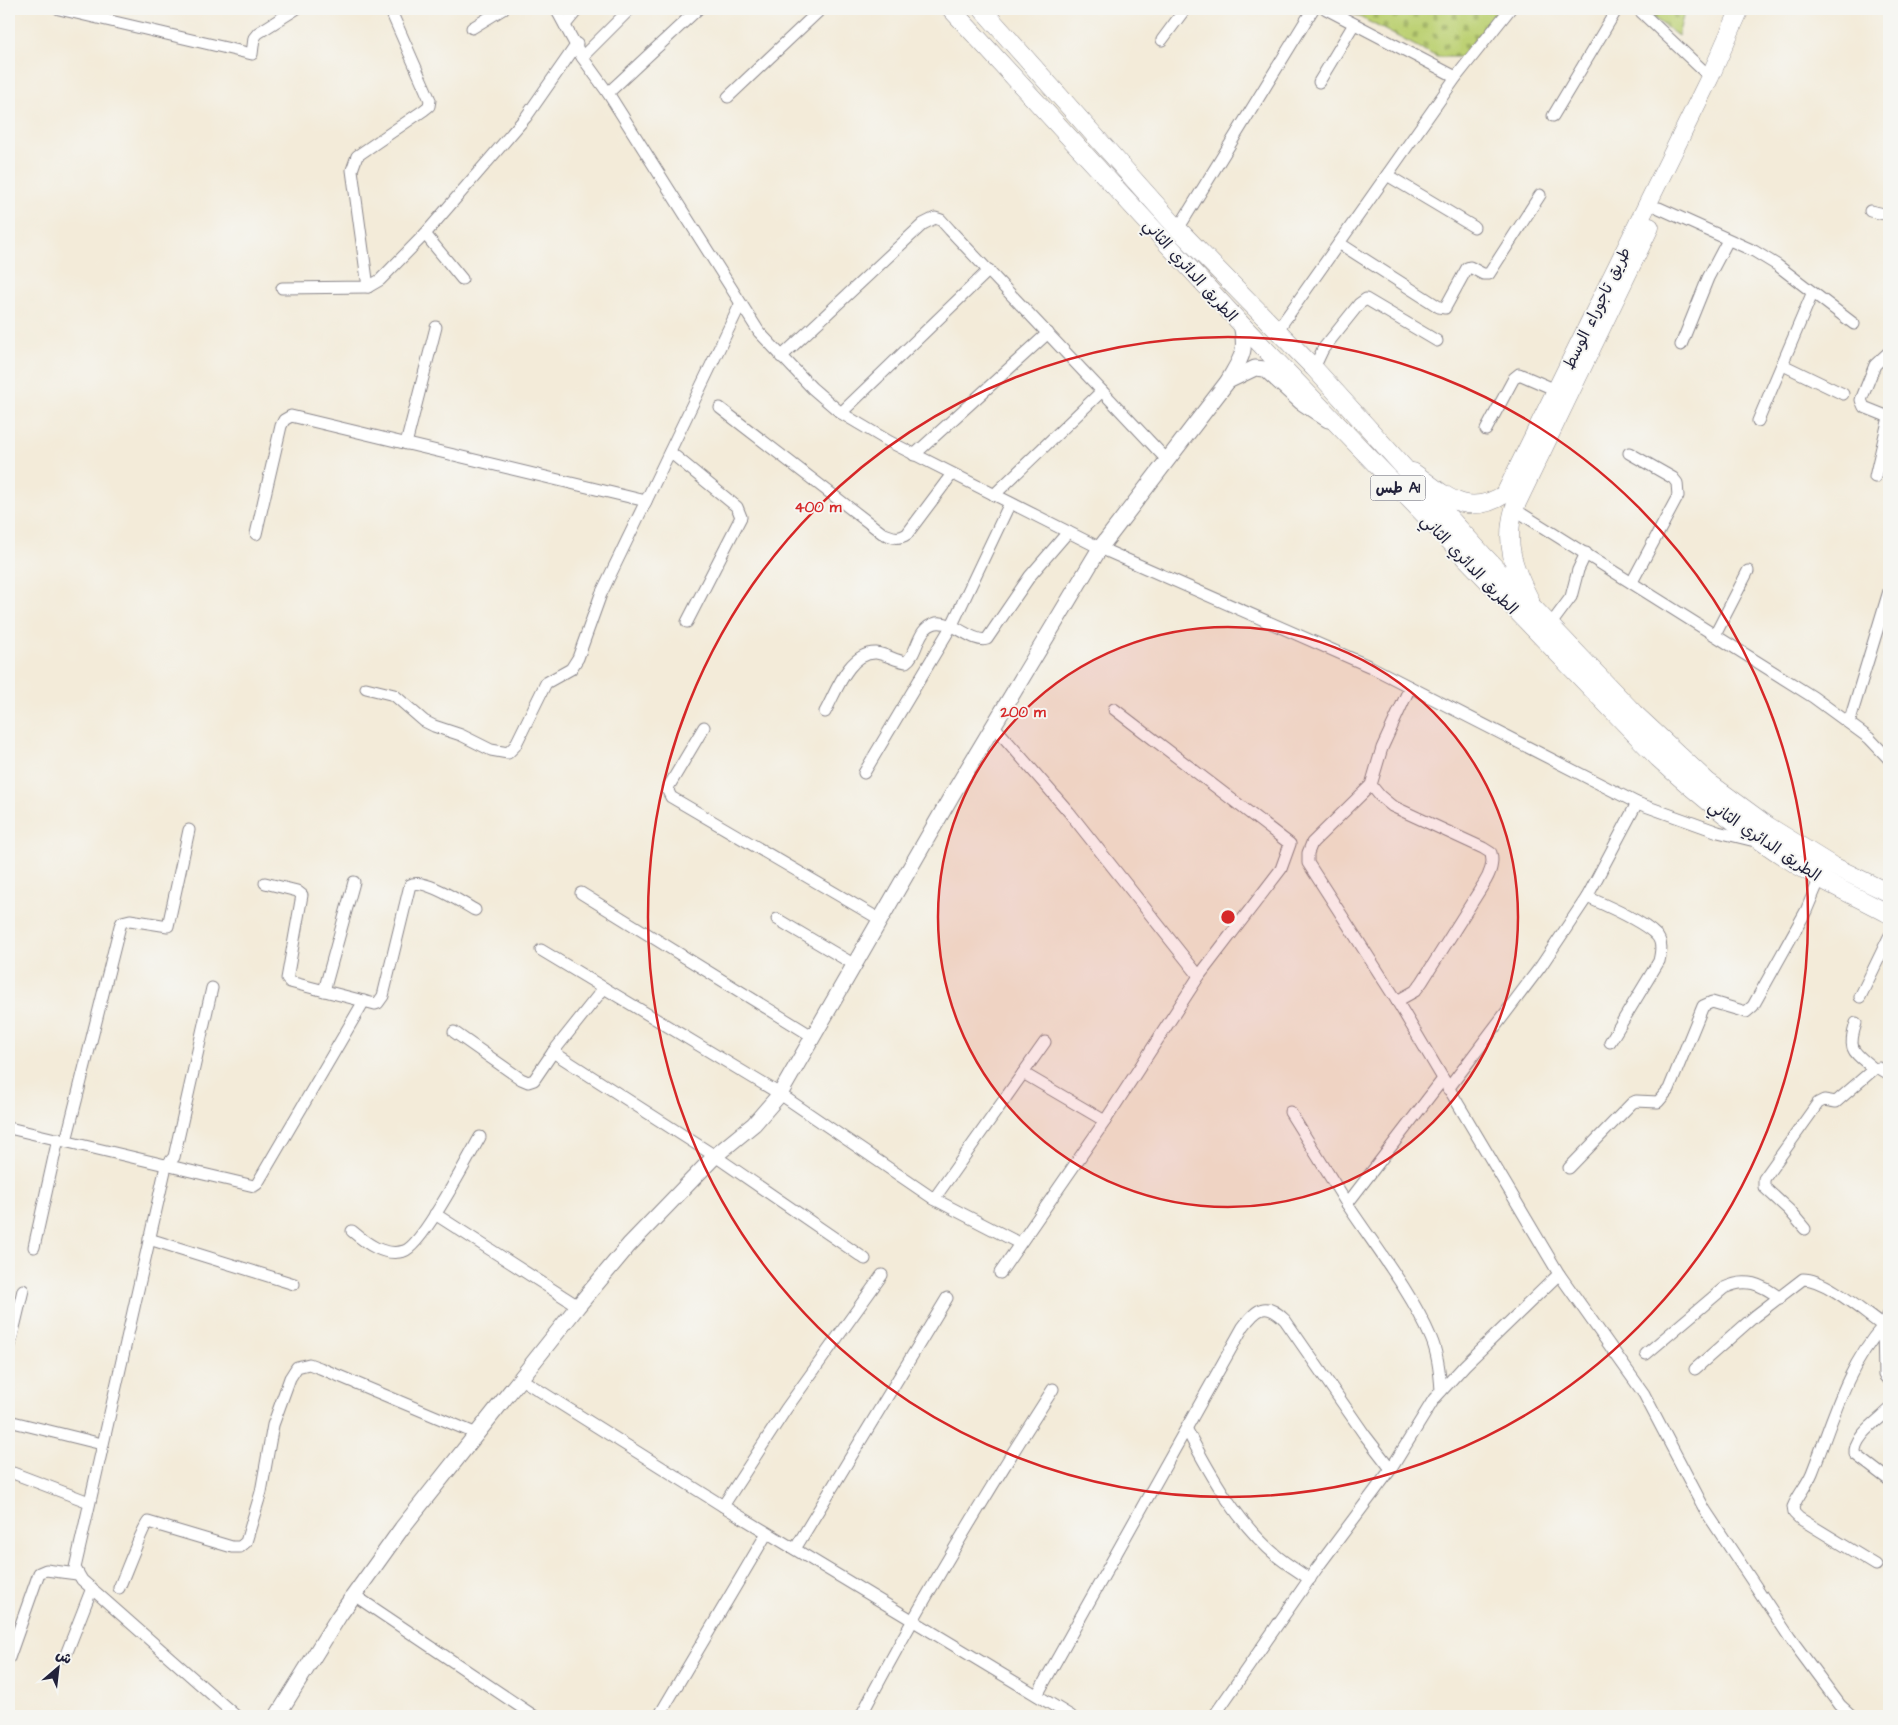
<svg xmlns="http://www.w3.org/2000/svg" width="1898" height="1725" viewBox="0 0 1898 1725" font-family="'Architects Daughter','Playpen Sans Arabic',sans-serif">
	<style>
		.cemetery { fill: url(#cemetery-stones); stroke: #707a58 }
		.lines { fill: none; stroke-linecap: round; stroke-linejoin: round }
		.minor-casing { stroke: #8a868a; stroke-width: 13 }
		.secondary-casing { stroke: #8a868a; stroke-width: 17 }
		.primary-casing { stroke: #8a868a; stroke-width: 19 }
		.trunk-casing { stroke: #8a868a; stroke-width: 19 }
		.minor { stroke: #fff; stroke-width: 11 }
		.secondary { stroke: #fff; stroke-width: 15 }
		.primary { stroke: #fff; stroke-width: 18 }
		.trunk { stroke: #fff; stroke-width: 18 }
		.ring { fill: none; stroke: #d62828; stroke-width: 2.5 }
		.labels { text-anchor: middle; stroke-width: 4; stroke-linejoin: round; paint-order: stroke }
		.shield { fill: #f6f6f2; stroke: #626272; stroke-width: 1 }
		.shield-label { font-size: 15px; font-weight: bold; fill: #22223b }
		.street-label { font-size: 16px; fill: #22223b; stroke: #f6f6f2 }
		.centre { fill: #d62828; stroke: #f6f6f2; stroke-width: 2.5 }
		.ring-label { font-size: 15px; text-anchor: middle; font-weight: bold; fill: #d62828; stroke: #f6f6f2; stroke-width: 4; stroke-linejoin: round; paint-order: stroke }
	</style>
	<defs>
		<pattern id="cemetery-stones" width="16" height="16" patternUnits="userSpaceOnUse" patternTransform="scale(1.25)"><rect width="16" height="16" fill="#bdd174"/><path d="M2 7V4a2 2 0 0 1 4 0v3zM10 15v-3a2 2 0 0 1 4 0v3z" fill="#a2b365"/></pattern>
	</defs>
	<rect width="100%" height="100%" fill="#f6f6f2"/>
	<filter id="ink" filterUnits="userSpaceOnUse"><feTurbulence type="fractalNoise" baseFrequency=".02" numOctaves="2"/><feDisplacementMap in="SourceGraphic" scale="10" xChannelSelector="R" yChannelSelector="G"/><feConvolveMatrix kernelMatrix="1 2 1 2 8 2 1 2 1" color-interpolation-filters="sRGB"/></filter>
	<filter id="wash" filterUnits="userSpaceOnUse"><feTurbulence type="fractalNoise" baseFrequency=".0096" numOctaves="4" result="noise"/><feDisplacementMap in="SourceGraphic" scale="20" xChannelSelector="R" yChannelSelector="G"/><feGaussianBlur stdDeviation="1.12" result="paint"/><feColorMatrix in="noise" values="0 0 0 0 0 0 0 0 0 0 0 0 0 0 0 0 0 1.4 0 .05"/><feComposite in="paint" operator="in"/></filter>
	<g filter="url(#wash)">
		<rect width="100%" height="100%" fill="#f3ebd9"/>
		<g class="cemetery">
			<path d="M1344,9H1501L1460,57H1437Z"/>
			<path d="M1642,9H1685L1678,36Z"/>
		</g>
	</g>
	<g filter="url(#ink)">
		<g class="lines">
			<g class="minor-casing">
				<g id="minor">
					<path d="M59,9L252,54L254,38L258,33L296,9"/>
					<path d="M556,9L582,57L608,93L759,332L812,388L841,413L890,442L1100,548L1371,667L1637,803L1718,832L1755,841"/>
					<path d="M1326,9L1456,77"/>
					<path d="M1638,9L1710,77"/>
					<path d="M565,25L578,9"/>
					<path d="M472,28L503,9"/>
					<path d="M1162,40L1185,9"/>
					<path d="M582,57L630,9"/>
					<path d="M1319,82L1354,24"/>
					<path d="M608,93L698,9"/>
					<path d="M728,97L821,9"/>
					<path d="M1553,116L1617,9"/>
					<path d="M1387,175L1474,227"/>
					<path d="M1659,208L1754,251L1777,265L1854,324"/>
					<path d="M1870,211L1889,215"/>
					<path d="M1178,229L1313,9"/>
					<path d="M425,234L462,279"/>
					<path d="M1339,243L1439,307L1445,308L1467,268L1470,267L1483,274H1489L1540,195"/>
					<path d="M368,287L352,170L357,156L424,110L429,106L430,100L390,9"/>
					<path d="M282,288L368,287L380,280L425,234L526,117L577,44"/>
					<path d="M1277,331L1456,77L1510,9"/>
					<path d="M1681,345L1708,278L1728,240"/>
					<path d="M781,357L923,224L935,218L941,220L950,230L1168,461"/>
					<path d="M1783,365L1843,394"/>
					<path d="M1314,368L1323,349L1359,304L1366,299L1437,341"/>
					<path d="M720,408L882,533C892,537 898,540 907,534L952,474"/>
					<path d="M841,413L989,270"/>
					<path d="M1758,421L1812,294"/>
					<path d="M1486,430L1514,378L1519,374L1556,390"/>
					<path d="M406,444L436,327"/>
					<path d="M670,452L737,507L741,517L687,622"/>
					<path d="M1629,453L1673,478L1677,483L1678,496L1632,582"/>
					<path d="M914,455L1048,333"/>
					<path d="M1875,477L1889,417L1864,407L1861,400L1875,365L1889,352"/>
					<path d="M994,495L1102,391"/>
					<path d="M1514,509L1813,697L1869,738L1889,759"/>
					<path d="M256,534L281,426L284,420L291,416L646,501L740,305"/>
					<path d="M1551,624L1571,597L1578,570L1586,553"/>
					<path d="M1715,635L1748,571"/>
					<path d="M1410,687L1382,748L1371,785L1312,843L1308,853V863L1397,1001L1559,1274L1644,1394L1705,1510L1790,1638L1840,1705L1852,1716"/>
					<path d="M366,688L394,695L424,721L434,726L461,735L491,750L508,753L515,746L546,683L571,669L578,658L601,594L646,501"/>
					<path d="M825,712C836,692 849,652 876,653C886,654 896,661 906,662C919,653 916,628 936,623C954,620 973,644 987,639L1030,576L1068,532"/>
					<path d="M1849,723L1889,591"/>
					<path d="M994,726L1069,812L1199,976"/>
					<path d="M704,727L669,786L668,791L671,797L881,920"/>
					<path d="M864,773L952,625L1010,503"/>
					<path d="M1371,785L1380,796L1392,806L1483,848L1491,853C1494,864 1489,876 1483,885L1422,982L1415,991L1397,1001"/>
					<path d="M265,883L297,891L302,895L287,979L290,982L375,1004L378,1003L383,996L410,885C424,877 462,903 475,910"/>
					<path d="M581,893L812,1036"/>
					<path d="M1587,897C1605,905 1643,921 1656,935C1663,942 1661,952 1659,961L1610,1042"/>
					<path d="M777,919L855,965"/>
					<path d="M541,950L780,1094L934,1199L1045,1042"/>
					<path d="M212,988L174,1157L166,1166L75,1568L82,1580L236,1716"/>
					<path d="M324,991L354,882"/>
					<path d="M1860,997L1889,937"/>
					<path d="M1856,1023C1847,1051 1853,1051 1874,1069"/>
					<path d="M454,1032L521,1079L528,1082L534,1080L553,1052L604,988"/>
					<path d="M553,1052L715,1156L865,1259"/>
					<path d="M1023,1073L1105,1121"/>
					<path d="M1448,1089L1541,966L1587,897L1637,803"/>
					<path d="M1290,1112L1347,1204"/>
					<path d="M9,1128L254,1186L257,1184L364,1001"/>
					<path d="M66,1141L120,926L122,922L130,920L168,926L189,830"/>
					<path d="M1569,1168L1632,1103L1636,1101L1658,1102L1669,1089L1703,1006L1712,1002L1746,1012L1753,1006L1806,911L1820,878"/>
					<path d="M934,1199L1019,1243"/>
					<path d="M435,1214L578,1306"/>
					<path d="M1805,1229L1789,1210L1764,1187V1179L1818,1103L1824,1100L1836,1102L1874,1069L1879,1068L1889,1074"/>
					<path d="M352,1231C366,1243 384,1257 404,1251C422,1246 468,1158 480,1137"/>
					<path d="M149,1239L294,1284"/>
					<path d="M34,1247L58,1139"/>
					<path d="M1000,1273L1105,1121L1199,976L1281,869L1290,844L1114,709"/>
					<path d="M1889,1311L1883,1326L1884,1375L1889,1381"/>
					<path d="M9,1349L23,1290"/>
					<path d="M1646,1354L1724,1288C1746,1277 1761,1284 1780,1298"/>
					<path d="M1695,1369L1755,1316L1803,1279C1826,1279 1863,1312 1883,1326C1846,1367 1832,1423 1812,1473C1807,1485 1798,1495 1793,1507L1794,1513L1799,1518L1876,1565"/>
					<path d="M521,1379L723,1506L1071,1716"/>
					<path d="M1441,1391C1440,1373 1438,1354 1431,1338C1412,1293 1374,1245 1347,1204L1443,1079"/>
					<path d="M1889,1410C1878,1421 1853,1437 1855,1454L1889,1480"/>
					<path d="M9,1421L102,1444"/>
					<path d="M1187,1430C1211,1476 1238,1524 1278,1557C1288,1565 1299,1572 1310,1579"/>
					<path d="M13,1473L89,1502"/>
					<path d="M723,1506L786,1409L882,1275"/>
					<path d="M795,1549L947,1298"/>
					<path d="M119,1588C124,1577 143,1526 148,1522L232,1547H240L246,1542L261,1492L273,1425L290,1378L297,1367L309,1364L320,1368L477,1434"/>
					<path d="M354,1595L534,1716"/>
					<path d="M65,1657L92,1588"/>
					<path d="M9,1658L39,1573L46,1570L77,1574"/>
					<path d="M1037,1695L1243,1327C1257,1308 1266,1301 1285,1320L1364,1434L1391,1469"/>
					<path d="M863,1712C921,1601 985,1495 1053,1389"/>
					<path d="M659,1716L767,1533"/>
					<path d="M1214,1716L1317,1568L1391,1469L1434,1399L1465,1365L1559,1274"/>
				</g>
			</g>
			<g class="secondary-casing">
				<g id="secondary">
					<path d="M1228,381L1255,368L1265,369L1301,402L1328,420"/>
					<path d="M277,1716L339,1616L402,1528L578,1306L629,1245L715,1156L754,1124L780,1094L952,795L1100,548L1228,381C1242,356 1247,353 1241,324"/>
				</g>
			</g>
			<g class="primary-casing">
				<g id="primary">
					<path d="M1413,472C1445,495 1466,519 1505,494L1710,77L1740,9"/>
					<path d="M1530,600C1514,569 1504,544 1514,509L1650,227"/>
				</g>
			</g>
			<g class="trunk-casing">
				<g id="trunk">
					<path d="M951,9L1241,324L1658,758C1708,804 1762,846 1821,879C1843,891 1867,902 1889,914"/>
					<path d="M982,9L1178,229L1314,368L1485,557L1634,713L1708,782L1768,826L1831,865L1889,893"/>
				</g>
			</g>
			<use href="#minor" class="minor"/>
			<use href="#secondary" class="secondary"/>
			<use href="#primary" class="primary"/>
			<use href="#trunk" class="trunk"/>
		</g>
	</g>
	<circle cx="1228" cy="917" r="290" fill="#d62828" fill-opacity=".12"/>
	<g class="ring">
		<circle cx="1228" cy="917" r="290"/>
		<circle cx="1228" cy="917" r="580"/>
	</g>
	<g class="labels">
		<rect class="shield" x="1370.5" y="475.5" width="55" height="25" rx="4"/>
		<g class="shield-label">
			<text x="1398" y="493">طس A1</text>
		</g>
		<g class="street-label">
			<text transform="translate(1191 270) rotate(48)" y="6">الطريق الدائري الثاني</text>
			<text transform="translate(1596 308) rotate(-64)" y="6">طريق تاجوراء الوسط</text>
			<text transform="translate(1470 564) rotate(46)" y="6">الطريق الدائري الثاني</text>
			<text transform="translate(1765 840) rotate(34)" y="6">الطريق الدائري الثاني</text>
		</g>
	</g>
	<circle cx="1228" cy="917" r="8" class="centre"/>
	<g class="ring-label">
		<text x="818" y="512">400 m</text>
		<text x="1023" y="717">200 m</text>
	</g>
	<rect width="1898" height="1725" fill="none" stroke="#f6f6f2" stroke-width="30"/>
	<g transform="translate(58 1668) rotate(28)" stroke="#f6f6f2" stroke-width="4" paint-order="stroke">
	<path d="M0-4L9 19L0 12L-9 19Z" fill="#22223b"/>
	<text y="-8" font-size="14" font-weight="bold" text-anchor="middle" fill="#22223b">ش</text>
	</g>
</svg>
